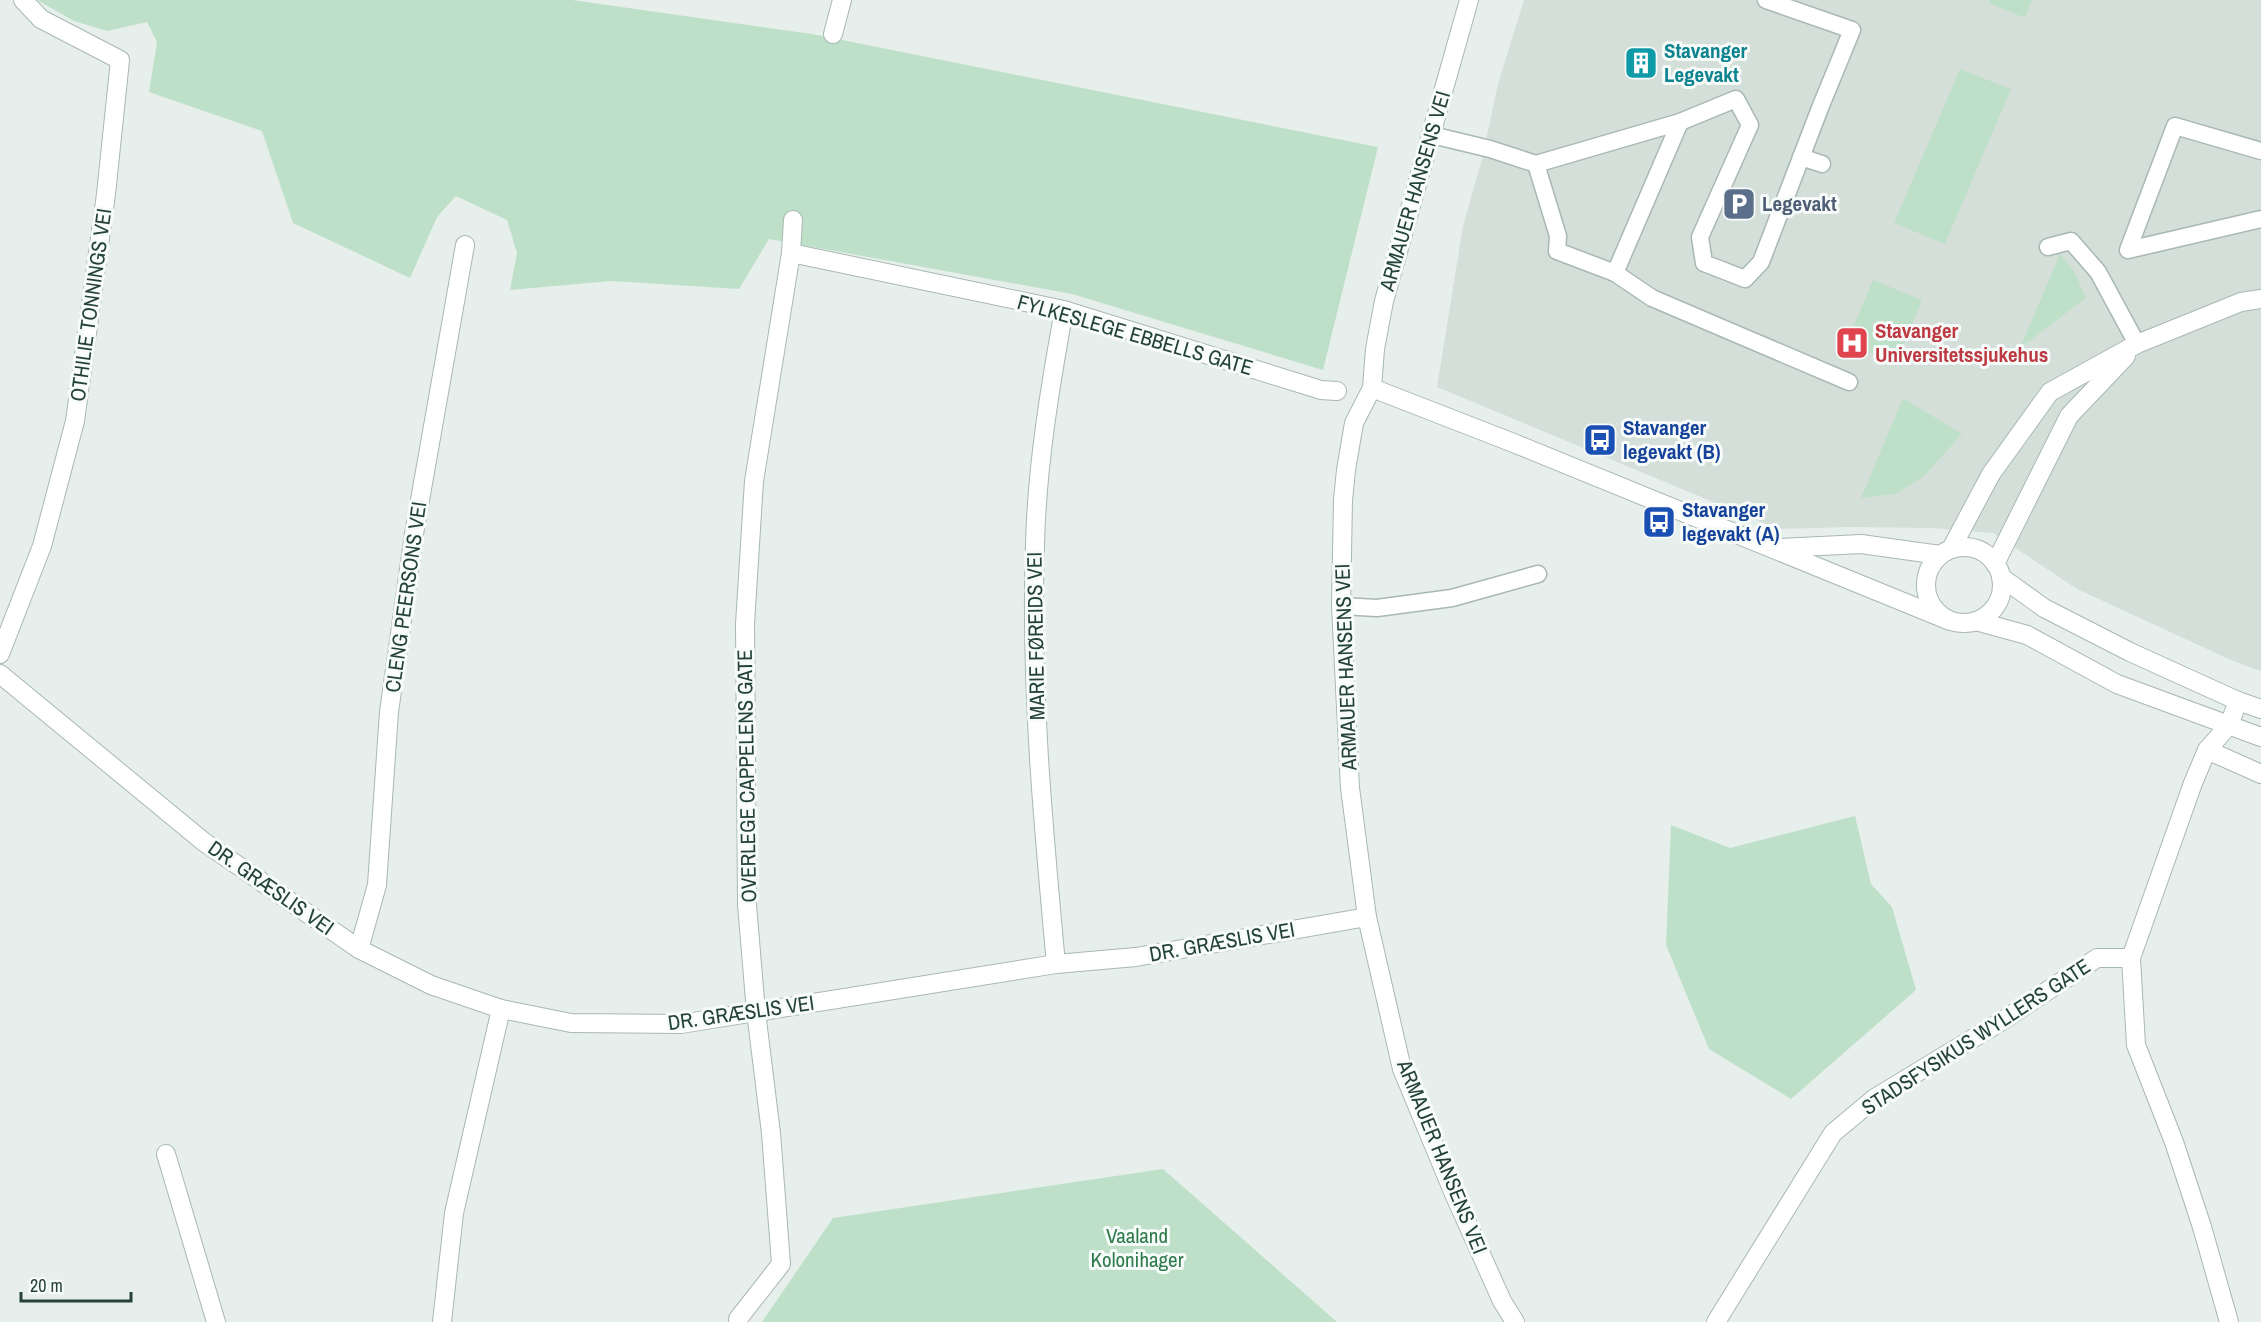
<svg xmlns="http://www.w3.org/2000/svg" width="2261" height="1322" viewBox="0 0 2261 1322" font-family="'Archivo Narrow',sans-serif">
	<style>
		.built { fill: #d4dfda }
		.green { fill: #bfe0c8 }
		.lines { fill: none; stroke-linecap: round; stroke-linejoin: round }
		.service-casing { stroke: #a8b8b2; stroke-width: 19 }
		.minor-casing { stroke: #a8b8b2; stroke-width: 20 }
		.tertiary-casing { stroke: #a8b8b2; stroke-width: 20 }
		.service { stroke: #fff; stroke-width: 16 }
		.minor { stroke: #fff; stroke-width: 18 }
		.tertiary { stroke: #fff; stroke-width: 18 }
		.labels { text-anchor: middle; stroke-width: 6; stroke-linejoin: round; paint-order: stroke }
		.culture-label { font-size: 21px; font-weight: bold; fill: #0d838f; stroke: #f7fbf9; text-anchor: start }
		.street-label { font-size: 21px; fill: #24423a; stroke: #f7fbf9 }
		.service-label { font-size: 21px; font-weight: bold; fill: #4e5e75; stroke: #f7fbf9; text-anchor: start }
		.health-label { font-size: 21px; font-weight: bold; fill: #be3a42; stroke: #f7fbf9; text-anchor: start }
		.transit-label { font-size: 21px; font-weight: bold; fill: #164399; stroke: #f7fbf9; text-anchor: start }
		.park-label { font-size: 21px; fill: #2d7a4b; stroke: #f7fbf9 }
	</style>
	<rect width="100%" height="100%" fill="#e6efeb"/>
	<path class="built" d="M1524,0H2261V671L2233,661L2077,589L1993,533L1932,528L1848,527L1778,529L1437,387L1463,226L1482,159L1498,84Z"/>
	<g class="green">
		<path d="M37,0H572L812,34L1378,147L1323,370L1072,294L769,239L739,289L611,281L510,290L517,253L507,220L456,196L437,217L410,278L293,223L262,131L149,92L157,42L147,22L107,31L74,21Z"/>
		<path d="M1990,0H2032L2025,18L1989,3Z"/>
		<path d="M1960,69L2011,89L1945,244L1894,223Z"/>
		<path d="M2060,254L2074,271L2086,298L2020,348Z"/>
		<path d="M1873,280L1922,300L1896,364L1847,342Z"/>
		<path d="M1903,398L1962,434L1923,477L1895,494L1861,498Z"/>
		<path d="M1855,816L1871,884L1892,907L1916,990L1791,1099L1709,1049L1666,945L1671,825L1730,848Z"/>
		<path d="M1163,1169L1337,1322H762L833,1218Z"/>
	</g>
	<g class="lines">
		<g class="service-casing">
			<g id="service">
				<path d="M1432,135L1490,149L1536,164L1680,122L1736,99L1750,125L1700,237L1704,263L1745,279L1761,262L1820,108L1852,30L1766,0"/>
				<path d="M2261,151L2175,126L2128,250L2261,219"/>
				<path d="M1801,157L1822,164"/>
				<path d="M1536,164L1558,236L1557,251L1615,273L1652,298L1849,382"/>
				<path d="M2048,247L2071,241L2098,272L2137,344"/>
				<path d="M1615,273L1680,122"/>
				<path d="M1341,606L1377,608L1452,598L1538,574"/>
			</g>
		</g>
		<g class="minor-casing">
			<g id="minor">
				<path d="M833,34L842,0"/>
				<path d="M791,253L1064,310L1321,390L1337,391"/>
				<path d="M1372,388L1354,423L1346,470L1343,500L1341,606L1350,788L1367,917L1402,1069L1454,1194L1502,1301L1515,1322"/>
				<path d="M1951,549L1991,474L2050,392L2137,344L2241,302L2261,299"/>
				<path d="M1995,564L2069,416L2126,356"/>
				<path d="M0,654L42,546L75,421L106,194L120,60L41,19L23,0"/>
				<path d="M0,674L204,842L359,949L431,985L501,1009L571,1023L681,1024L1056,964L1136,957L1367,917"/>
				<path d="M2207,750L2261,774"/>
				<path d="M359,949L377,885L389,712L414,534L465,245"/>
				<path d="M1056,964C1043,824 1030,684 1035,544C1037,465 1050,387 1064,310"/>
				<path d="M166,1154L216,1322"/>
				<path d="M738,1319L781,1264L771,1133L756,1012L747,905L745,624L754,481L791,253L793,220"/>
				<path d="M442,1322L454,1213L501,1009"/>
				<path d="M1716,1322L1833,1133L1875,1098L2005,1019L2097,958H2131"/>
				<path d="M2229,1322L2202,1227L2174,1142L2136,1045L2131,958L2193,783L2207,750L2229,725L2238,701"/>
			</g>
		</g>
		<g class="tertiary-casing">
			<g id="tertiary">
				<path d="M1469,0L1384,301L1375,349L1372,388L1511,442L1950,621"/>
				<circle cx="1964" cy="585" r="38"/>
				<path d="M1780,548L1861,544L1940,555"/>
				<path d="M2001,577L2044,608L2130,652L2238,701L2261,709"/>
				<path d="M1976,621L2027,635L2117,684L2261,737"/>
			</g>
		</g>
		<use href="#service" class="service"/>
		<use href="#minor" class="minor"/>
		<use href="#tertiary" class="tertiary"/>
	</g>
	<defs>
		<g id="building-square" transform="scale(1.725)"><rect x="-9" y="-9" width="18" height="18" rx="4" fill="#0f9aa8" stroke="#f7fbf9"/><path d="M-4-6H4V6H1V3H-1V6H-4ZM-2.5-4.3h1.7v1.8h-1.7ZM.8-4.3h1.7v1.8H.8ZM-2.5-1h1.7V.8h-1.7ZM.8-1h1.7V.8H.8Z" fill="#fff"/></g>
		<g id="parking-square" transform="scale(1.725)"><rect x="-9" y="-9" width="18" height="18" rx="4" fill="#5c6f8a" stroke="#f7fbf9"/><path d="M-3.5-5.5H1a3.5 3.5 0 0 1 0 7H-1V5.5H-3.5ZM-1-3.4V-.6H.8a1.4 1.4 0 0 0 0-2.8Z" fill="#fff"/></g>
		<g id="hospital-square" transform="scale(1.725)"><rect x="-9" y="-9" width="18" height="18" rx="4" fill="#e0444e" stroke="#f7fbf9"/><path d="M-5-5h3v3.5h4V-5h3V5h-3V1.5h-4V5h-3Z" fill="#fff"/></g>
		<g id="bus-square" transform="scale(1.725)"><rect x="-9" y="-9" width="18" height="18" rx="4" fill="#1a4fb4" stroke="#f7fbf9"/><path d="M-5-6H5V4H4V6H2V4H-2V6H-4V4H-5ZM-3.5-4V0h7V-4ZM-3.5 1.2v1.5H-2V1.2ZM2 1.2v1.5H3.5V1.2Z" fill="#fff"/></g>
	</defs>
	<g fill-rule="evenodd">
		<use href="#building-square" x="1641" y="63"/>
		<use href="#parking-square" x="1739" y="204"/>
		<use href="#hospital-square" x="1852" y="343"/>
		<use href="#bus-square" x="1600" y="440"/>
		<use href="#bus-square" x="1659" y="522"/>
	</g>
	<g class="labels">
		<g class="culture-label">
			<text x="1664" y="58">Stavanger<tspan x="1664" dy="24">Legevakt</tspan></text>
		</g>
		<g class="street-label">
			<text transform="translate(1415 191) rotate(-74)" y="7">ARMAUER HANSENS VEI</text>
			<text transform="translate(91 305) rotate(-82)" y="7">OTHILIE TONNINGS VEI</text>
			<text transform="translate(1135 335) rotate(16)" y="7">FYLKESLEGE EBBELLS GATE</text>
			<text transform="translate(406 597) rotate(-82)" y="7">CLENG PEERSONS VEI</text>
			<text transform="translate(1036 636) rotate(-91)" y="7">MARIE FØREIDS VEI</text>
			<text transform="translate(1346 667) rotate(-92)" y="7">ARMAUER HANSENS VEI</text>
			<text transform="translate(747 776) rotate(-91)" y="7">OVERLEGE CAPPELENS GATE</text>
			<text transform="translate(271 888) rotate(35)" y="7">DR. GRÆSLIS VEI</text>
			<text transform="translate(1222 942) rotate(-10)" y="7">DR. GRÆSLIS VEI</text>
			<text transform="translate(741 1013) rotate(-8)" y="7">DR. GRÆSLIS VEI</text>
			<text transform="translate(1976 1037) rotate(-33)" y="7">STADSFYSIKUS WYLLERS GATE</text>
			<text transform="translate(1442 1157) rotate(68)" y="7">ARMAUER HANSENS VEI</text>
		</g>
		<g class="service-label">
			<text x="1762" y="211">Legevakt</text>
		</g>
		<g class="health-label">
			<text x="1875" y="338">Stavanger<tspan x="1875" dy="24">Universitetssjukehus</tspan></text>
		</g>
		<g class="transit-label">
			<text x="1623" y="435">Stavanger<tspan x="1623" dy="24">legevakt (B)</tspan></text>
			<text x="1682" y="517">Stavanger<tspan x="1682" dy="24">legevakt (A)</tspan></text>
		</g>
		<g class="park-label">
			<text x="1137" y="1243">Vaaland<tspan x="1137" dy="24">Kolonihager</tspan></text>
		</g>
	</g>
	<path d="M21 1292v9h110v-9" fill="none" stroke="#24423a" stroke-width="3"/>
	<text x="30" y="1292" font-size="18" fill="#24423a" stroke="#f7fbf9" stroke-width="4.5" paint-order="stroke">20 m</text>
</svg>
